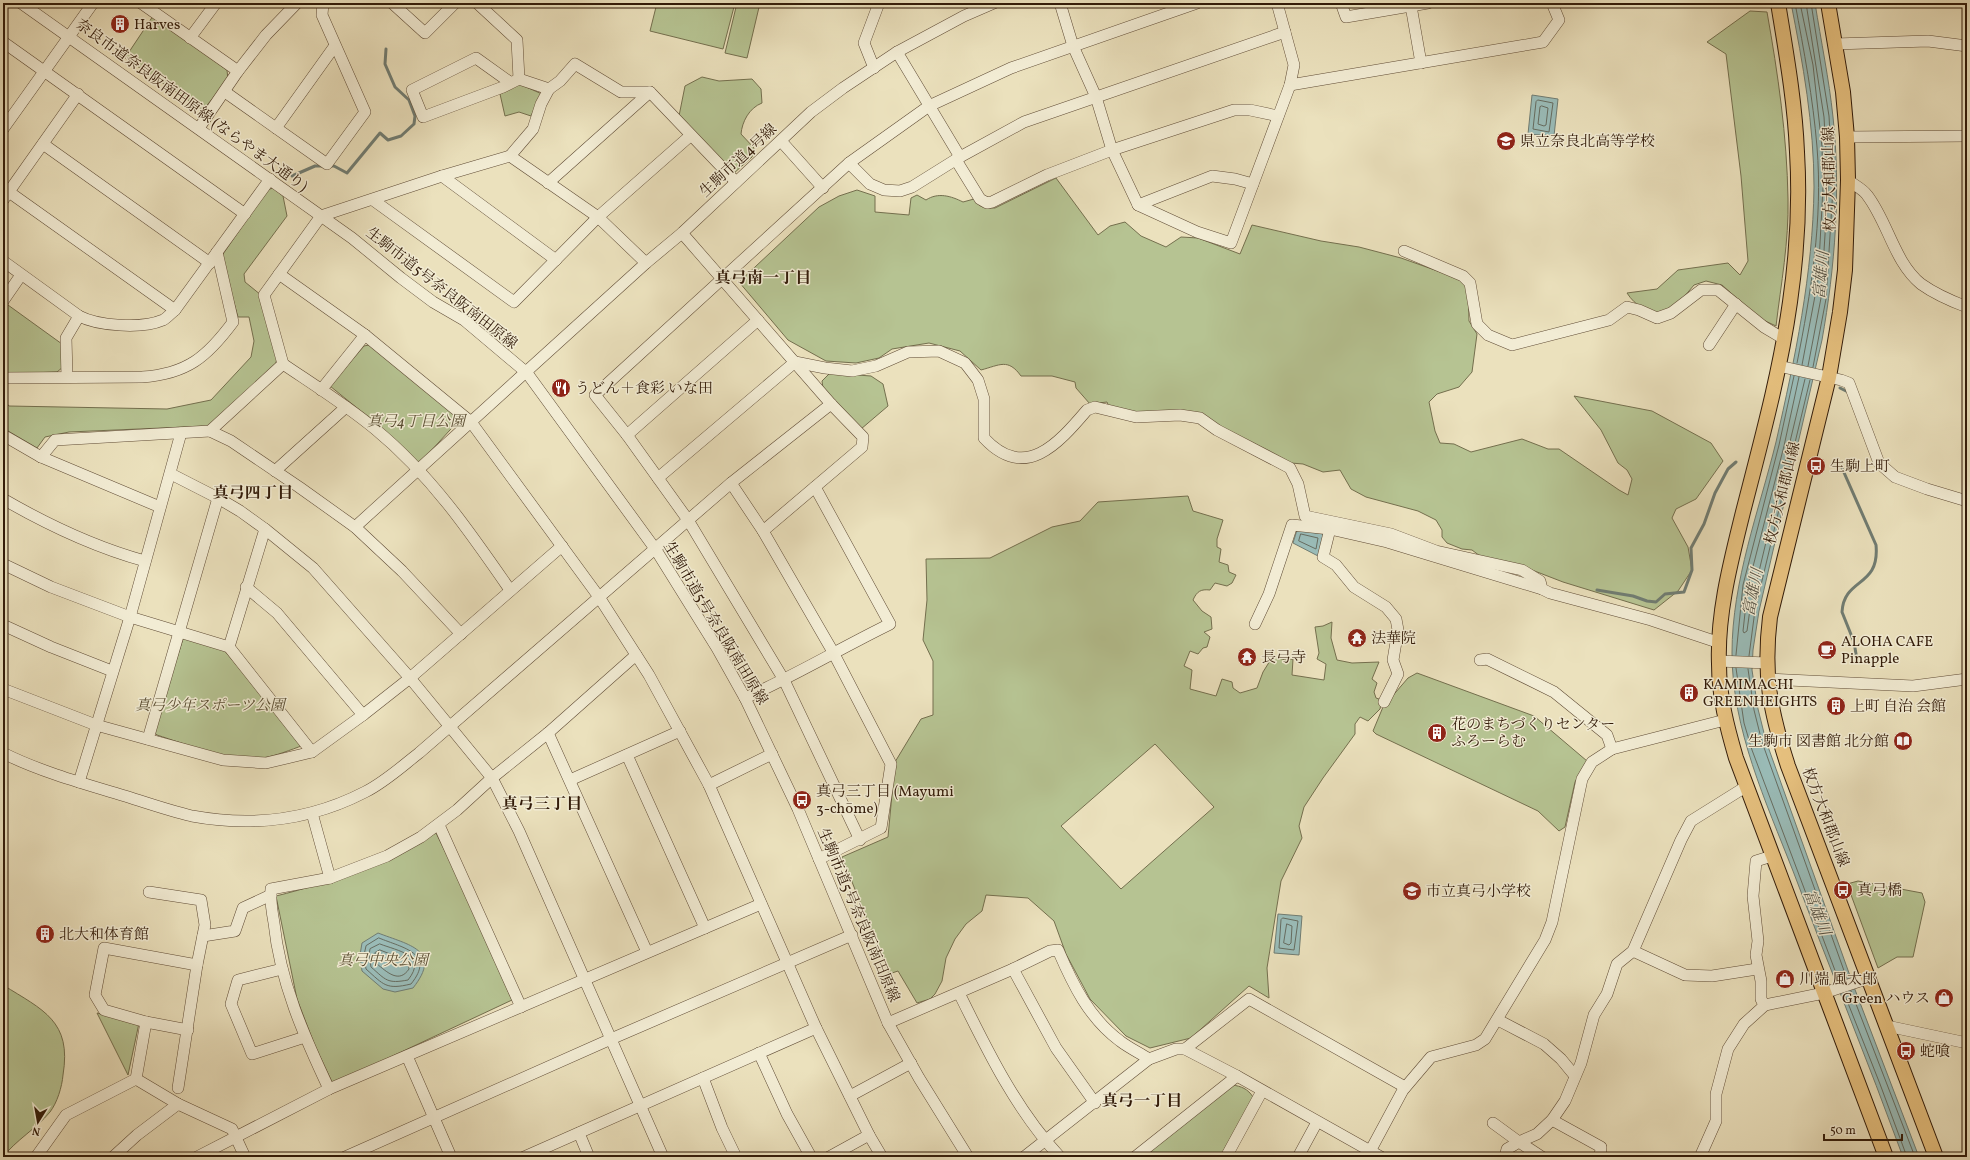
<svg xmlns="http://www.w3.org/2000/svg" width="1970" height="1160" viewBox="0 0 1970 1160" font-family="Vollkorn,'Noto Serif JP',serif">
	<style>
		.green { fill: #b6c392; stroke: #746f4e; fill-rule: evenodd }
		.water { fill: #9abcb8; stroke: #707c72 }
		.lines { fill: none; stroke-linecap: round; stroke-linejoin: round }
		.shore { stroke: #666c60; stroke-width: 1 }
		.stream { stroke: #707c72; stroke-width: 3 }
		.minor-casing { stroke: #604c36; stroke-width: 12 }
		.major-casing { stroke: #321b09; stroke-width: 16 }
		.minor { stroke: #f2ecd4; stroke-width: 11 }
		.major { stroke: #e6c07e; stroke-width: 14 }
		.labels { text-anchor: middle; stroke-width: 3; stroke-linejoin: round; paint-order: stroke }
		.poi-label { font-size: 15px; fill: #321b09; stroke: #f2ecd4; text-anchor: start }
		.street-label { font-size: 15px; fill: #321b09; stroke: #f2ecd4 }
		.park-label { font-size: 15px; font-style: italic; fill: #5a4d32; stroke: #f2ecd4 }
		.water-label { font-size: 16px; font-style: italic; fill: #565346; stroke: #f2ecd4 }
		.neighbourhood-label { font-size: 16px; font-weight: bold; fill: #321b09; stroke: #f2ecd4 }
	</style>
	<rect width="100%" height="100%" fill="#ebe1bd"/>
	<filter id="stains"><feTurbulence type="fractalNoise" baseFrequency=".005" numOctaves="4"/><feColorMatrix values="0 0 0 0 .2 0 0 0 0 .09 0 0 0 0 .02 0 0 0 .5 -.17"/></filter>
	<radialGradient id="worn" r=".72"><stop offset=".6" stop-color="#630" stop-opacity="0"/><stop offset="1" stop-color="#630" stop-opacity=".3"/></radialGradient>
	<g class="green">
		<path d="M657,3H735L723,49L650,31Z"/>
		<path d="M737,3H760L747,58L725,53Z"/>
		<path d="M1750,11L1767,12C1778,74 1787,136 1788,199C1789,241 1781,284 1776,326L1759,318L1722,285L1706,281L1694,285L1678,304L1662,314C1646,310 1636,307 1627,293L1657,289L1678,270L1728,263L1740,275L1748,261L1741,176L1726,54L1707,42Z"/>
		<path d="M153,16L227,70L228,80L203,110L125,58Z"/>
		<path d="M702,77L719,81L752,79L761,89L762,103C749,108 742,122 741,134L754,148L752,157L733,174L679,116L685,86Z"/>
		<path d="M517,83L542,94L531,116L519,112L505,116L500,94L507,91Z"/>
		<path d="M1056,178L1098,235L1110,226L1125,222L1141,236L1166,247L1181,237L1198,238L1240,254L1252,225L1321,241L1359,247L1401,258L1463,280L1468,285L1469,321L1477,334L1472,372L1459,387L1437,394L1429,402L1435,431L1440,443L1454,444L1471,452L1522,439L1548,449H1559L1619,490L1628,495L1632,479L1627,470L1618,463L1601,430L1574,396L1652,411L1711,443L1723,461L1696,499L1676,509L1672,518L1688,547L1692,570L1678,591L1654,610L1563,582L1519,565L1480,556L1472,550L1462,549L1447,543L1442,537V530L1436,520L1418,511L1366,497L1351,489L1340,470L1323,472L1303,464L1291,463L1188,413L1137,415L1109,407L1107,402L1090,404L1076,388L1075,382L1052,376H1021C1008,358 1000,365 981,370L960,351L929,343L892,349L879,358L856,363L826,361L788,340L739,282L819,207L839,196L857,190L875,196V212L909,215L911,198L917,195L926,200C938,192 951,196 963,202L974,199C979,208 985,208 995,208Z"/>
		<path d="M273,188L283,196L287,216L244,274L245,282L261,295L277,358L275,367L208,426L69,432L45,437L37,448L3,428V399L9,406L167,409L211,400L251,357L254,341L249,317H238L221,257L267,190Z"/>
		<path d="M8,305L62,344L63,367L57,372L3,374V312Z"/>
		<path d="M369,345L460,419L418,465L378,425L330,386L364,346Z"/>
		<path d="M830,373L871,376L883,384L888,406L861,429L823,388L822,381Z"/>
		<path d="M1188,496L1193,511L1223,520L1217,539V547L1221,549L1219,562L1228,565L1229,572L1236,575L1232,583L1227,586L1215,583L1210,590C1201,589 1197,591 1193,600L1202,611L1211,617L1212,629L1204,632L1210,637L1207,647L1203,648L1198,654L1190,651L1184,666L1192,670L1190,689L1216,696L1222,679L1232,682L1233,688L1240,693L1257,688L1263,672L1273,656L1285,660L1293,659L1292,675L1324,680L1326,664L1317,659L1319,653L1315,627L1323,626L1332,622L1331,638L1337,660L1352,663L1379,662L1372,679L1377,683L1374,692L1376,698L1382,700L1380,709L1368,721L1360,717L1355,724V734L1323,778L1304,807L1299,826L1302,838L1281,881L1267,968L1269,998L1249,986L1191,1038L1150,1048L1126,1036L1090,999L1066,954L1054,921L1028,898L986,895L982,911L966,924L955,939L946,958L942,981L935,994L930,999L917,1003L898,971L889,974L842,857L888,837L895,762L921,719L933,715V661L923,640L927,600L926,559L990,558L1052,527L1080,521L1098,502ZM1155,744L1214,807L1121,889L1061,826Z"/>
		<path d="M184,636L223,649L304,745C290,750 276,756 262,758C234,763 185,744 157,735L153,731Z"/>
		<path d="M1417,673L1534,716L1587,761L1575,782L1565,827L1559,831L1538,811L1376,734L1373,731L1383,707L1408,678Z"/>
		<path d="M436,833L460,881L512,1000L333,1084L315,1046L297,999L276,896C333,882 385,862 436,833Z"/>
		<path d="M1858,881L1922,893L1925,902L1913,957H1897L1878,968L1847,884Z"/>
		<path d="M3,985C43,1010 72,1021 63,1075C62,1087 57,1103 50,1112C36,1129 16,1140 3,1157Z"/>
		<path d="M97,1013L139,1023L128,1075Z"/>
		<path d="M1232,1085C1241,1086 1248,1089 1253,1097L1220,1157L1151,1156V1150Z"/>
	</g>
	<g class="water">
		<path d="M1791,3H1815C1821,41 1829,79 1833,117C1841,191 1835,267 1822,340L1759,611L1753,650L1752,670L1758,709L1766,741L1854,987L1919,1157H1903C1868,1061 1829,967 1793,871C1766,802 1732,729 1732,653C1732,581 1759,511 1776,442C1795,358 1813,274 1814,187C1814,125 1803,64 1791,3Z"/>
		<path d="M1532,95L1558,99L1554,136L1528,134Z"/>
		<path d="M1297,530L1324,534L1318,556L1293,543Z"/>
		<path d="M1278,914L1302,916L1299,955L1274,953Z"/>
		<path d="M378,933C409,945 443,950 413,988L395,992L383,989L362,971L360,955L362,943Z"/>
	</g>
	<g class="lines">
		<g class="shore">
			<path d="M1795,3C1804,51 1813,98 1817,147C1823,219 1811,293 1797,363"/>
			<path d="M1800,3L1813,65L1822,147L1823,188L1818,280L1802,365"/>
			<path d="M1806,3L1824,117L1828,188L1821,298L1808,366"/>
			<path d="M1811,3L1829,116L1833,188L1826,299L1813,367"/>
			<path d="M1538,100L1553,103L1549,132L1533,129L1536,102Z"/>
			<path d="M1542,106L1548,108L1546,125L1544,126L1538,124L1540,107Z"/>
			<path d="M1799,377L1784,446L1748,586L1743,631L1744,633L1747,631L1750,609L1805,379"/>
			<path d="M1301,534L1318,538L1316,549L1299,541Z"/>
			<path d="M1736,655L1743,585L1779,445L1794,376"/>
			<path d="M1749,656L1755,610L1810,380"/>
			<path d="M1736,668L1744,723L1752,750L1839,981"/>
			<path d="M1748,669L1754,710L1762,742L1847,979"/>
			<path d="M1283,918L1298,921L1294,950L1279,948L1281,920Z"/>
			<path d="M1287,924L1292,926L1291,943L1289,945L1284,943Z"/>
			<path d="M379,938C403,948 436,953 411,984C386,990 384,985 366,969L364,955L366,946Z"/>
			<path d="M380,944C398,951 428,955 408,980C387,984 386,980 371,967L369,955L370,949Z"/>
			<path d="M380,950L408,961L409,969C399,984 387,972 377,964L375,953Z"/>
			<path d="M1851,991L1915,1157"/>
			<path d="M1844,993L1880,1084L1907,1157"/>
		</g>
		<g class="stream">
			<path d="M330,166H334L347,173L380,133L388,140L401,136L414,124L415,116L409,100L395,87L385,64L386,49"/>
			<path d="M292,176L315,166H324"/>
			<path d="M1840,388L1848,392"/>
			<path d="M1842,468L1876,545C1880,588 1844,577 1842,612L1854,642L1857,660"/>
			<path d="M1597,590L1633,596L1647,601L1656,602L1665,594L1684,592L1692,570L1691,548L1704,524L1715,493L1728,469L1736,462"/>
		</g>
		<g class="minor-casing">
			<g id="minor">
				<path d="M21,3L352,238L401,278L433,302L464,320L527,373L656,550L717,648L745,698L798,809L888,1023L919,1078L968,1157"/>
				<path d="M141,3L238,71L266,35L297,3"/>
				<path d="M392,3L425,33L455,3"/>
				<path d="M477,3L517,40L519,79"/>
				<path d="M1060,3L1073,46L1096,97L1112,150L1138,205L1197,232L1231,243L1290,85L1294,65L1277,3"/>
				<path d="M1341,3L1346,17L1428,3"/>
				<path d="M1411,6L1421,63"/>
				<path d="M190,38L216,3"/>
				<path d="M3,42L245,214"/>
				<path d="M1835,44L1928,41L1967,46"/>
				<path d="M897,52L960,157"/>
				<path d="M874,68L864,43L879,3"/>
				<path d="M511,83L476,58L412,90L423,117L503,87L519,79L549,89"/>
				<path d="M1290,85L1543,42L1559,20L1552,3"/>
				<path d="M225,92L327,164L365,112L322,15L323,3"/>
				<path d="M199,128L238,71"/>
				<path d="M276,128L334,47"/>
				<path d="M3,129L93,3"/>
				<path d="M1847,137L1967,136"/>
				<path d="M781,141L823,188"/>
				<path d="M43,144L210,263"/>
				<path d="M510,156L533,129L541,104L549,89L560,81L575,64L621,92H650L736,182"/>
				<path d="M956,160L980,199L987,203L992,202L1047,175L1112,150L1234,110H1250L1278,116"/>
				<path d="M849,163L870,184L884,190L900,191L912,187L960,157L1024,122L1285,32"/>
				<path d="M442,176L556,260"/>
				<path d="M1848,180C1854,185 1863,189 1867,195C1888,222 1894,262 1921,284C1935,294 1951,301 1967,307"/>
				<path d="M548,183L650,92"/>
				<path d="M9,192L175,310"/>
				<path d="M3,200L78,94"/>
				<path d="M373,200L514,302L598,217L690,136"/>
				<path d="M1138,205L1212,176L1235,179L1253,184"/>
				<path d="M682,233L831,404L863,437L862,447L763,531"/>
				<path d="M1404,251L1463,276L1470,283L1477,324L1488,335L1512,345L1609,320L1627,307L1639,310L1657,318L1671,313L1701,290H1718L1764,327L1784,339"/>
				<path d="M3,261L79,316C98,326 142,329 163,320C167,318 171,313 175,310L270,179"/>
				<path d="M279,274L365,335L471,422L599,597L649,675L709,785L816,1028L869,1135L882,1157"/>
				<path d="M3,301L21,275"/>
				<path d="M1709,345L1736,304"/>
				<path d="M283,364C314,385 346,405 375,429C430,474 470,532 510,590"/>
				<path d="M1779,366L1841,380L1849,383L1879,463L1895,477L1927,489L1967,501"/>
				<path d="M67,377L66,338L79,316"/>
				<path d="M3,378L142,377C187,374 207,357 233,322L217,252"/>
				<path d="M321,390L365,335"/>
				<path d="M210,431L231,441L299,487L355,527L402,571L461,634"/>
				<path d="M3,435L41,457L160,507"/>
				<path d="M627,435L758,320"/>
				<path d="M41,457L55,440L210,431L283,364L264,295L321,216L442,176L510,156L598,217L646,263"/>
				<path d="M275,471L346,407"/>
				<path d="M171,474L218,498L240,511L265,529L313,568L410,678L492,778L519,831L663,1157"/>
				<path d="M658,478L795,362L825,368L852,371L876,366L908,352L939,351L965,363L978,380L984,399V438C1025,482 1058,444 1087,410L1095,407L1136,417L1180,415L1200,418L1217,430L1290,468L1298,484L1305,516L1391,534L1436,551L1522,570L1540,581L1542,589L1550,593L1651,620L1720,643"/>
				<path d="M731,483L763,531L833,652L891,764L881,828L819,859"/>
				<path d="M3,499C48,525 94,547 145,561"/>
				<path d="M355,527L646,263L682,233L811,112L843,88L897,52L964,16L994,3"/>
				<path d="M1330,529L1323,557L1336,565L1354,587L1386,607L1396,619L1398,630L1393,660L1398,674L1384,702"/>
				<path d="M3,564L51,587L130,617L229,647L312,752"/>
				<path d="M246,587L277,613L363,715"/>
				<path d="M1255,624L1269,594L1292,525L1330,529L1387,542L1542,589"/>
				<path d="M3,625L51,647L112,671"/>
				<path d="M229,647L265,529"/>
				<path d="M1480,660L1487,659L1554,692L1607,735L1612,749"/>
				<path d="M1718,661L1767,663"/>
				<path d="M1767,679L1913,686L1967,679"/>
				<path d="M3,689L96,725L223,760L266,763L312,752L363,715L410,678L562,546"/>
				<path d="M745,698C794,676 841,648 890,624L815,487"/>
				<path d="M548,733L647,952"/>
				<path d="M148,739L218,498"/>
				<path d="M3,753C41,772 85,784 125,796C147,803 170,811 192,816C252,827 311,820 365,792C385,782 401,767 419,753L731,483L831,404"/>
				<path d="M627,755L705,928"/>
				<path d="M570,780L680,731"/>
				<path d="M79,782L130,617L181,433"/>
				<path d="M709,785L772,754"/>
				<path d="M312,813L330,878"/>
				<path d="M439,825L521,1007"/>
				<path d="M860,840L784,680L688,520L627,435L595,395L849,163L929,106L1011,68L1197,3"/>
				<path d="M149,892L201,900L205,925L197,965L178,1088"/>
				<path d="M203,936L235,931L243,908L271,895"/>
				<path d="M1633,951L1685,975L1712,976L1757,969"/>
				<path d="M282,969L238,980L231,1004L252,1054L305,1037"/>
				<path d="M1013,969L1056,1048L1095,1103"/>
				<path d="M959,993C987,1050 1016,1110 1060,1157"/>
				<path d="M1764,1005L1761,999V981L1756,955L1758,941L1753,896L1756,861L1772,856"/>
				<path d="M1498,1020L1544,1044L1561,1059L1575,1076"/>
				<path d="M888,1023L1013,969L1050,951L1058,950C1073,985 1089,1018 1120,1041C1129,1048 1140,1053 1149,1059"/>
				<path d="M1887,1026L1967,1043"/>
				<path d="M188,1030L146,1022L104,1010L95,995L104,948L197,965"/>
				<path d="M1185,1049L1249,999L1405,1087"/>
				<path d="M759,1053L787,1114L811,1157"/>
				<path d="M407,1056L451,1157"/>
				<path d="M703,1078L722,1128L736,1157"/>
				<path d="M136,1079L146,1022"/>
				<path d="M329,1089C304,1036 280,982 274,923C272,912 270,901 271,889L330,878L387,856L421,837L457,810L492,778L548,733L636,655"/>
				<path d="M850,1096L911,1063"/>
				<path d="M1552,1120L1601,1147L1600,1157"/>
				<path d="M1493,1123L1519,1142L1537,1134L1552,1120L1565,1101L1581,1063L1594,1015L1607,994L1617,964L1633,951L1681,840L1691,821L1747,786"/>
				<path d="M579,1133L589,1157"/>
				<path d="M36,1157L66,1115L136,1079L178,1104L232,1129L245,1157"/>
				<path d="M113,1157L137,1135L178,1104"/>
				<path d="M197,1157L329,1089L761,904"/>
				<path d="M345,1157L611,1039L852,935"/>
				<path d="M524,1157L816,1028"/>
				<path d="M829,1157L869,1135"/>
				<path d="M1024,1157L1149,1059L1176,1049H1185L1237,1076L1381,1157"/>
				<path d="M1135,1157L1237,1076"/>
				<path d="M1226,1157L1262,1091"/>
				<path d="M1298,1157L1317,1122"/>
				<path d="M1367,1157L1403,1090L1431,1057L1476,1045L1485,1039L1545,940L1552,922L1582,779L1592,762L1612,749L1725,720"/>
				<path d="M1505,1157L1507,1149L1519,1142L1542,1157"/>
				<path d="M1700,1157L1716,1121V1094L1728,1049L1744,1024L1765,1005L1824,993L1869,978"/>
			</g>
		</g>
		<g class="major-casing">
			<g id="major">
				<path d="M1778,3C1786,52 1795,102 1797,152C1800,201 1797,253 1790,302C1780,373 1761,442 1743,512C1731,561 1717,613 1719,664C1719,697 1727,727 1736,758L1886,1157"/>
				<path d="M1828,3L1843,92L1847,137L1848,180L1845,270L1840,312L1829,377L1770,617C1763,674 1770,711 1788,766L1936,1157"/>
			</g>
		</g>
		<use href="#minor" class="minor"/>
		<use href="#major" class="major"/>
	</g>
	<defs>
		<g id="building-disc" transform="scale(1)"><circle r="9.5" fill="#8f2418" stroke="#f2ecd4"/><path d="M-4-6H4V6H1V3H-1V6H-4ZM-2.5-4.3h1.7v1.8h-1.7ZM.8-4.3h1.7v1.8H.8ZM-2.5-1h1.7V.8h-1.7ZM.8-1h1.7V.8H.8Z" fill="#fff"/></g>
		<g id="school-disc" transform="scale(1)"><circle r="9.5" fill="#8f2418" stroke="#f2ecd4"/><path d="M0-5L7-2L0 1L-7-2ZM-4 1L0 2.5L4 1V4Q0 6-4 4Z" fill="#fff"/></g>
		<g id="restaurant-disc" transform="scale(1)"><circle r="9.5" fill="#8f2418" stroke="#f2ecd4"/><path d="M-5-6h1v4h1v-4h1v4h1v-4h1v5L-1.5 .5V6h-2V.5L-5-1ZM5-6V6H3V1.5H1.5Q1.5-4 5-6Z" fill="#fff"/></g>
		<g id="bus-disc" transform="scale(1)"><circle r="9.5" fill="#8f2418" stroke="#f2ecd4"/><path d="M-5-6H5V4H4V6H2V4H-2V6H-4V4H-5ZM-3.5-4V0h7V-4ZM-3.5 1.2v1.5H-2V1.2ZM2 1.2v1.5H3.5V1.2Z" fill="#fff"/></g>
		<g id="temple-disc" transform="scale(1)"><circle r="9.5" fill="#8f2418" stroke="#f2ecd4"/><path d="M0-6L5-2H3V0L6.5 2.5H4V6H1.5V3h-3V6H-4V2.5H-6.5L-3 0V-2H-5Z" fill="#fff"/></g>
		<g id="cafe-disc" transform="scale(1)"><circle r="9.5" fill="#8f2418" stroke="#f2ecd4"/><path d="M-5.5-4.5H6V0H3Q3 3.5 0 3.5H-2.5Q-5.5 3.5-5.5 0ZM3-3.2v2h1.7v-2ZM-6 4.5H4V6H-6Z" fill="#fff"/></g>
		<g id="library-disc" transform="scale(1)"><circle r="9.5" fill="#8f2418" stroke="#f2ecd4"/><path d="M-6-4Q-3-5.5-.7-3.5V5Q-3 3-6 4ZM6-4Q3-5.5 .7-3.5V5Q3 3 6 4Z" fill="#fff"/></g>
		<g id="shop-disc" transform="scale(1)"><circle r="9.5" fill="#8f2418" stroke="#f2ecd4"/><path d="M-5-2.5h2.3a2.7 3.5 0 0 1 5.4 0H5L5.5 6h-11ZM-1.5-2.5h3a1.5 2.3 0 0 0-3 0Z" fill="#fff"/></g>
	</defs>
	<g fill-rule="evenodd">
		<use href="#building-disc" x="120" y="24"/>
		<use href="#school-disc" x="1506" y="141"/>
		<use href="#restaurant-disc" x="561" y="388"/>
		<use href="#bus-disc" x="1816" y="466"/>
		<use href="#temple-disc" x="1357" y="638"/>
		<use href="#cafe-disc" x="1827" y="650"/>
		<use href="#temple-disc" x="1247" y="657"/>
		<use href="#building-disc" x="1689" y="693"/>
		<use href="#building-disc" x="1836" y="706"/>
		<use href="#building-disc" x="1437" y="733"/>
		<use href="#library-disc" x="1903" y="741"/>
		<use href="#bus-disc" x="802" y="800"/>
		<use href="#bus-disc" x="1843" y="890"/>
		<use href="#school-disc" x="1412" y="891"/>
		<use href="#building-disc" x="45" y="934"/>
		<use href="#shop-disc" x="1785" y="979"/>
		<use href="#shop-disc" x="1944" y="998"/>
		<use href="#bus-disc" x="1906" y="1051"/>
	</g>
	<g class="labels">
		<g class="poi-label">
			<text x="134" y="29">Harves</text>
			<text x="1520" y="146">県立奈良北高等学校</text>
			<text x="575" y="393">うどん＋食彩 いな田</text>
			<text x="1830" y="471">生駒上町</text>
			<text x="1371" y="643">法華院</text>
			<text x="1841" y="646">ALOHA CAFE<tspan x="1841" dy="17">Pinapple</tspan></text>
			<text x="1261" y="662">長弓寺</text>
			<text x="1703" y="689">KAMIMACHI<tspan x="1703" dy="17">GREENHEIGHTS</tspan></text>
			<text x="1850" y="711">上町 自治 会館</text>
			<text x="1451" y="729">花のまちづくりセンター<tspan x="1451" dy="17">ふろーらむ</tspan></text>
			<text x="1889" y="746" text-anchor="end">生駒市 図書館 北分館</text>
			<text x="816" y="796">真弓三丁目 (Mayumi<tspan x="816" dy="17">3-chōme)</tspan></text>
			<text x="1857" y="895">真弓橋</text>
			<text x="1426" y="896">市立真弓小学校</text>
			<text x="59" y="939">北大和体育館</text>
			<text x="1799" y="984">川端 風太郎</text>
			<text x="1930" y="1003" text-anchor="end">Green ハウス</text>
			<text x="1920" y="1056">蛇喰</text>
		</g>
		<g class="street-label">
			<text transform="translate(192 105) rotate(36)" y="5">奈良市道奈良阪南田原線 (ならやま大通り)</text>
			<text transform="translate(738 160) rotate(-43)" y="5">生駒市道4号線</text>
			<text transform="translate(1829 179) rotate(-91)" y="5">枚方大和郡山線</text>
			<text transform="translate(442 288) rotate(38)" y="5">生駒市道5号奈良阪南田原線</text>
			<text transform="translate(1782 493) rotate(-76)" y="5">枚方大和郡山線</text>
			<text transform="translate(716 623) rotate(59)" y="5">生駒市道5号奈良阪南田原線</text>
			<text transform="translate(1826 817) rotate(69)" y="5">枚方大和郡山線</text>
			<text transform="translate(859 915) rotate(67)" y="5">生駒市道5号奈良阪南田原線</text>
		</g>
		<g class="park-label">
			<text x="416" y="426">真弓4丁目公園</text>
			<text x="210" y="710">真弓少年スポーツ公園</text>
			<text x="383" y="965">真弓中央公園</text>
		</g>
		<g class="water-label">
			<text transform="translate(1820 275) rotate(-85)" y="6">富雄川</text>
			<text transform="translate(1752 592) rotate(-79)" y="6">富雄川</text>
			<text transform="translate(1818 912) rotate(69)" y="6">富雄川</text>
		</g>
		<g class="neighbourhood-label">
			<text x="763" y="283">真弓南一丁目</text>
			<text x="253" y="498">真弓四丁目</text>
			<text x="542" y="809">真弓三丁目</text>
			<text x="1142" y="1106">真弓一丁目</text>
		</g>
	</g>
	<rect width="1970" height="1160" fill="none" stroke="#ebe1bd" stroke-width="16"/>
	<rect x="4" y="4" width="1962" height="1152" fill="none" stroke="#321b09" stroke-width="2"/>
	<rect x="8" y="8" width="1954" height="1144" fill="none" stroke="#321b09"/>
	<g transform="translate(38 1122) rotate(191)" stroke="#f2ecd4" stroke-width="3" paint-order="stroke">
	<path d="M0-3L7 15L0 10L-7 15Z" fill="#321b09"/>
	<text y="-6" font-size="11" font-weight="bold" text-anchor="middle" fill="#321b09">N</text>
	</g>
	<path d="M1824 1134v6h78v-6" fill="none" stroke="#321b09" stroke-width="2"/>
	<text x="1830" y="1134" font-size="12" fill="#321b09" stroke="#f2ecd4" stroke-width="3" paint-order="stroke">50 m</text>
	<rect width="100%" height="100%" filter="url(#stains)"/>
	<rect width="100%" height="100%" fill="url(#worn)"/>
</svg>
